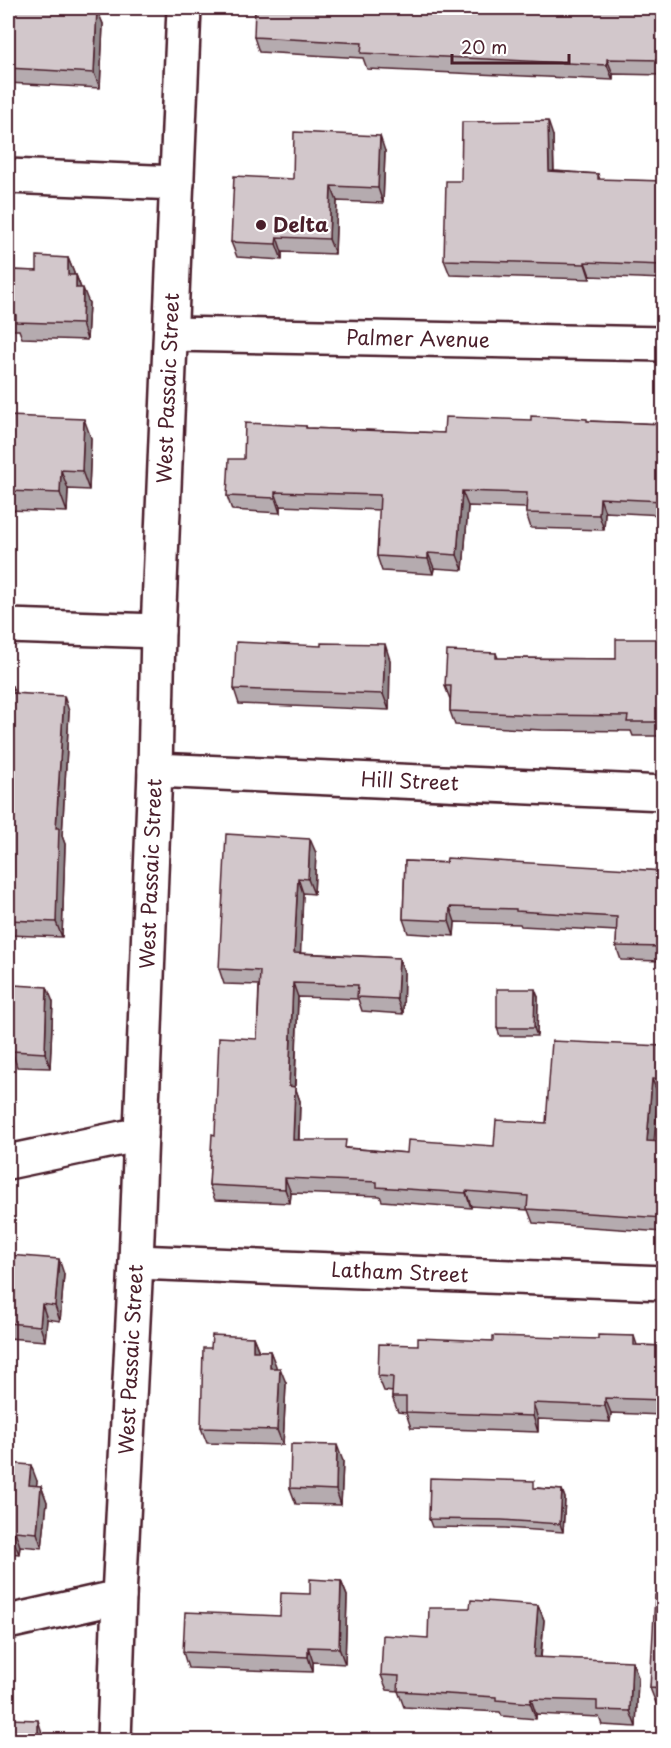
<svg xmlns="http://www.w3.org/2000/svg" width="671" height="1748" viewBox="0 0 671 1748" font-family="'Playpen Sans',sans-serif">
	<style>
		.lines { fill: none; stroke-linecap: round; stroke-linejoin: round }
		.minor-casing { stroke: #4a1f2b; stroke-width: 38 }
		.secondary-casing { stroke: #4a1f2b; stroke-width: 38 }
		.minor { stroke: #fff; stroke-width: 33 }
		.secondary { stroke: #fff; stroke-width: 33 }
		.wall { fill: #b5abaf; stroke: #4a1f2b; stroke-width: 1.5 }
		.shaded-wall { fill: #938b8e; stroke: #4a1f2b; stroke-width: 1.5 }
		.building { fill: #d2c7cb; stroke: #4a1f2b; stroke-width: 1.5 }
		.poi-dot { fill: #4a1f2b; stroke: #fff; stroke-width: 2 }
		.labels { text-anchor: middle; stroke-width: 4.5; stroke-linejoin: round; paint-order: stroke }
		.poi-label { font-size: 20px; font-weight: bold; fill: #4a1f2b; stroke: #fff; text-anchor: start }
		.street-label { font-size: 20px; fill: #4a1f2b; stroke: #fff }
	</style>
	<rect width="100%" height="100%" fill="#fff"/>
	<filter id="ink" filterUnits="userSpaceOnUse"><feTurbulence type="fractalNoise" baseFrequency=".0167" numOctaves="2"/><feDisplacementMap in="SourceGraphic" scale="12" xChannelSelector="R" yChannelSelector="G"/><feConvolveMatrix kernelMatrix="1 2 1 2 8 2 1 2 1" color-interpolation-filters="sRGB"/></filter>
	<g filter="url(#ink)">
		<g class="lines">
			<g class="minor-casing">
				<g id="minor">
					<path d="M8,176L177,183"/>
					<path id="s1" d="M172,334L664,344"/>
					<path d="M8,626L158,631"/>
					<path id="s2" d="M155,770L664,793"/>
					<path d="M8,1162L141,1134"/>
					<path id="s3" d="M136,1262L664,1283"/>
					<path d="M8,1622L119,1597"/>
				</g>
			</g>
			<g class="secondary-casing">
				<g id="secondary">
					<path id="s4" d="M114,1740L119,1597L136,1262L155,770L158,631L184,8"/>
				</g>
			</g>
			<use href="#minor" class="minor"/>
			<use href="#secondary" class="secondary"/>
		</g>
		<g class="wall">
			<path d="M8,8H95L103,24L100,88L8,83Z"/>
			<path d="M663,8V75L613,74V80L367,69L363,58L259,52L254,37Z"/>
			<path d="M553,136L554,171L598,174L600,180L663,181V279L590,276V279L450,275L444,260L461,181Z"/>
			<path d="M385,151L383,203L337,201L335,254L282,252V260L237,257L231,242L293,179Z"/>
			<path d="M68,258L74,273V275H76L81,288L89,303L87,340L22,338L19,330H11L8,321V270L37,271Z"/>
			<path d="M8,416L91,438L89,490L68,489L67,512L8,510Z"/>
			<path d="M588,421L663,424V515L605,512L604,530L531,528L526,513V508L468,506L463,570L434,568L433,574L382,571L377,556L380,510L280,506V513L232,510L227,496L244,459L306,426L307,428L444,433Z"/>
			<path d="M663,639V736H633L631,731L542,730L455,725L450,711V699L445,686L496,653L498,658L616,659Z"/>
			<path d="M321,646L390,660L389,710L239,704L234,689Z"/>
			<path d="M8,686H12L15,693L69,711L62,836L65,844L62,937L8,935Z"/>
			<path d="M316,853L314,894L303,893L300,953L399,958L404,972L403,1014L362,1011L358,999L298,997L295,1087L300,1101L299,1140L348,1148L407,1153L494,1146L546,1123L663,1046V1093H658L654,1141L663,1142V1232L533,1223L528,1210L471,1206V1208L382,1201L380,1196L291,1193L290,1203L215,1200L209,1185L215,1135L257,1039L259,985L224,984L219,969Z"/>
			<path d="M405,861L663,871V961L621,960L616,946L617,931L521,926L520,924L455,922L454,936L408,933L403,919Z"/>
			<path d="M538,997L537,1036H500L497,1028Z"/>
			<path d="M53,1002L50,1068L17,1067L12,1051Z"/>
			<path d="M8,1255L64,1274L60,1321L47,1319L45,1341L8,1338Z"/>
			<path d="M634,1336L637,1345L663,1346V1415L611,1413L610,1422L538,1419V1432L411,1428L406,1413L398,1412L392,1397L393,1392L384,1391L378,1376L418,1345L493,1341L598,1339Z"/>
			<path d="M253,1337L259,1351H270L276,1368L286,1383L283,1445L207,1443L201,1428L211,1348Z"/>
			<path d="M343,1461L341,1505L296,1504L290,1488Z"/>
			<path d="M8,1463L37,1481L36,1486H41L47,1502L42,1548L20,1546L19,1554L8,1553Z"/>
			<path d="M537,1488L562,1490L565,1498L563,1532L505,1528L432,1527L429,1519Z"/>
			<path d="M341,1581L347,1596L345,1664L313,1662V1672L188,1668L183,1652L280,1616L310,1594Z"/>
			<path d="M663,1595V1704L656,1703L650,1688Z"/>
			<path d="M538,1605L544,1620L541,1658L638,1677L636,1727L602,1725L599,1717L536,1714V1719L502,1716L500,1712L404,1707L398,1691L387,1690L381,1675L428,1638L470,1608Z"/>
		</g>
		<g class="shaded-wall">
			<path d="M97,9L103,24L100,88L94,73Z"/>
			<path d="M607,59L613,74V80L607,65Z"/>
			<path d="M548,121L553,136L554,186L549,171Z"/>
			<path d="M380,136L385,151L383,203L378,188Z"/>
			<path d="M331,186L337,201L335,254L329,239Z"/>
			<path d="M277,237L282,252V260L276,244Z"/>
			<path d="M68,258L74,273L73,290L68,275Z"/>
			<path d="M585,262L590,276V279L585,264Z"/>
			<path d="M76,275L82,291L76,288Z"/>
			<path d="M83,288L89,303L87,340L82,324Z"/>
			<path d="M84,419L91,438L89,490L82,471Z"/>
			<path d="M61,470L68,489L67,512L60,493Z"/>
			<path d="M462,491L468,506L463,570L457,555Z"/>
			<path d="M275,492L280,506V513L275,498Z"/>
			<path d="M600,498L605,512L604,530L599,515Z"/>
			<path d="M428,553L434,568L433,574L428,559Z"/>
			<path d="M385,644L390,660L389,710L383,694Z"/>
			<path d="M64,696L69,711L62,836L65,844L62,937L56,922V828Z"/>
			<path d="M310,839L316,853L314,894L308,879Z"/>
			<path d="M298,878L303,893L300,968L294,953Z"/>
			<path d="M450,907L455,922L454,936L449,921Z"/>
			<path d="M399,958L404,972L403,1014L397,999Z"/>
			<path d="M293,983L298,997L294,1101L289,1086Z"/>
			<path d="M47,987L53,1002L50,1068L45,1053Z"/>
			<path d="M535,989L538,997L537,1036L534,1028Z"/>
			<path d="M652,1079L658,1093L653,1156L647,1141Z"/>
			<path d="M295,1087L300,1101L298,1155L293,1140Z"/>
			<path d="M285,1178L291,1193L290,1203L285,1189Z"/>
			<path d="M466,1191L471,1206V1208L466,1193Z"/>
			<path d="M59,1259L64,1274L60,1321L55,1306Z"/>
			<path d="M42,1304L47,1319L45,1341L40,1326Z"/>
			<path d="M253,1337L259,1352L253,1351Z"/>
			<path d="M270,1351L276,1366V1383L270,1368Z"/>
			<path d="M280,1368L286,1383L283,1445L277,1430Z"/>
			<path d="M605,1398L611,1413L610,1422L605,1406Z"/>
			<path d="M533,1403L538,1419V1432L533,1416Z"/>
			<path d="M337,1445L343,1461L341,1505L336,1490Z"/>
			<path d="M31,1465L37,1481L35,1500L29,1485Z"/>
			<path d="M41,1486L47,1502L42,1548L37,1533Z"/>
			<path d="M562,1490L565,1498L563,1532L560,1524Z"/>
			<path d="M15,1531L20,1546L19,1554L13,1539Z"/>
			<path d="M341,1581L347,1596L345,1664L339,1648Z"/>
			<path d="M538,1605L544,1620L539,1673L534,1657Z"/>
			<path d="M308,1647L313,1662V1672L308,1657Z"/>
			<path d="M632,1661L638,1677L636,1727L630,1711Z"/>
			<path d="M531,1699L536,1714V1719L530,1703Z"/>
			<path d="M38,1720L43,1736V1740H38Z"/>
		</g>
		<g class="building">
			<path d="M8,8H89L97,9L94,73L8,68Z"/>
			<path d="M255,8H663V60L607,59V65L361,53L362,43L254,37Z"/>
			<path d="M548,121L549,171L598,174V179L663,181V265L585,262V264L444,260L446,181H461L462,122Z"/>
			<path d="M294,132L380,136L378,188L331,186L329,239L277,237L276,244L231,242L234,176L293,179Z"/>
			<path d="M37,256L68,258V275H76V288H83L82,324L16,322V315H8V270L37,271Z"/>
			<path d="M8,416L84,419L82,471L61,470L60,493L8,491Z"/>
			<path d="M531,416L587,419V421L663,424V501L600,498L599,515L526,513L527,493L462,491L457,555L428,553V559L377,556L380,495L275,492V498L227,496L229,459H244L245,423L306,426V428L444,433L445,417L531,420Z"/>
			<path d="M616,639H663V722H627L628,716L537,715L450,711L451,686H445L447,651L496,653V658L616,659Z"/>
			<path d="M236,642L321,646V643L385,644L383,694L234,689Z"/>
			<path d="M8,686H12V693L64,696L56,828H59L56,922L8,920Z"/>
			<path d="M226,834L310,839L308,879L298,878L294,953L399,958L397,999L357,997L358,985L293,983L289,1086L295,1087L293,1140H346L345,1148L407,1153L408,1140L494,1146L496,1120L546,1123L552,1041L663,1046V1079H652L647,1141L663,1142V1218L527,1209L528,1196L466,1191V1193L377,1187V1182L285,1178V1189L209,1185L212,1134L215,1135L219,1037L257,1039L260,971L219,969Z"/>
			<path d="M447,858L663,871V947L616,946L617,917L516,911V909L450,907L449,921L403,919L405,861L446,863Z"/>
			<path d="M14,985L47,987L45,1053L12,1051Z"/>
			<path d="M497,989H535L534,1028H497Z"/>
			<path d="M8,1255L59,1259L55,1306L42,1304L40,1326L8,1323Z"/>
			<path d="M212,1335L253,1337V1351H270V1368H280L277,1430L201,1428L203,1348H211Z"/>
			<path d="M598,1335L634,1336V1345L663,1346V1400L605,1398V1406L533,1403V1416L406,1412V1397H392L393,1377L378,1376L379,1344L418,1345V1338L493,1341V1336L598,1339Z"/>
			<path d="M291,1444L337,1445L336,1490L290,1488Z"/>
			<path d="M8,1463L31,1465L29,1485L41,1486L37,1533L15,1531L13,1539H8Z"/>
			<path d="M430,1478L534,1481V1488L562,1490L560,1524L502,1520L429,1519Z"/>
			<path d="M310,1579L341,1581L339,1648L308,1647V1657L183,1652L185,1612L280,1616L281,1593L310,1594Z"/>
			<path d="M655,1595H663V1689L650,1688Z"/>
			<path d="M471,1600L538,1605L534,1657L632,1661L630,1711L597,1710V1701L531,1699L530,1703L496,1700V1697L398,1691L399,1676L381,1675L383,1635L428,1638L429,1608H470Z"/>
			<path d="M8,1719L38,1720V1740H8Z"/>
		</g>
	</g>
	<circle class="poi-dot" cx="261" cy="225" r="6"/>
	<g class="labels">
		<g class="poi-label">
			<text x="273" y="232">Delta</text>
		</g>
		<g class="street-label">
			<text dy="7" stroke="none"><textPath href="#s1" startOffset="246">Palmer Avenue</textPath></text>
			<text dy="7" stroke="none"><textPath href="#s4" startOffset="1353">West Passaic Street</textPath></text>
			<text dy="7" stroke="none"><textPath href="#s2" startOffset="255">Hill Street</textPath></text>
			<text dy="7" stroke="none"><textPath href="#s4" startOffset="867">West Passaic Street</textPath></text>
			<text dy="7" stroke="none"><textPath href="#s3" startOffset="264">Latham Street</textPath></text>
			<text dy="7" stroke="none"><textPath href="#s4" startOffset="381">West Passaic Street</textPath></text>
		</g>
	</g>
	<rect width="671" height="1748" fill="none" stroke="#fff" stroke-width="30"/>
	<rect x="15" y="15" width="641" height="1718" fill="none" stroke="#4a1f2b" stroke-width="2" filter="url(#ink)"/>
	<path d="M452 54v9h117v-9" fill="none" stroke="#4a1f2b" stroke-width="3"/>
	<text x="461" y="54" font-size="18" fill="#4a1f2b" stroke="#ffffff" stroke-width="4.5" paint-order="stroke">20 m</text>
</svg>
